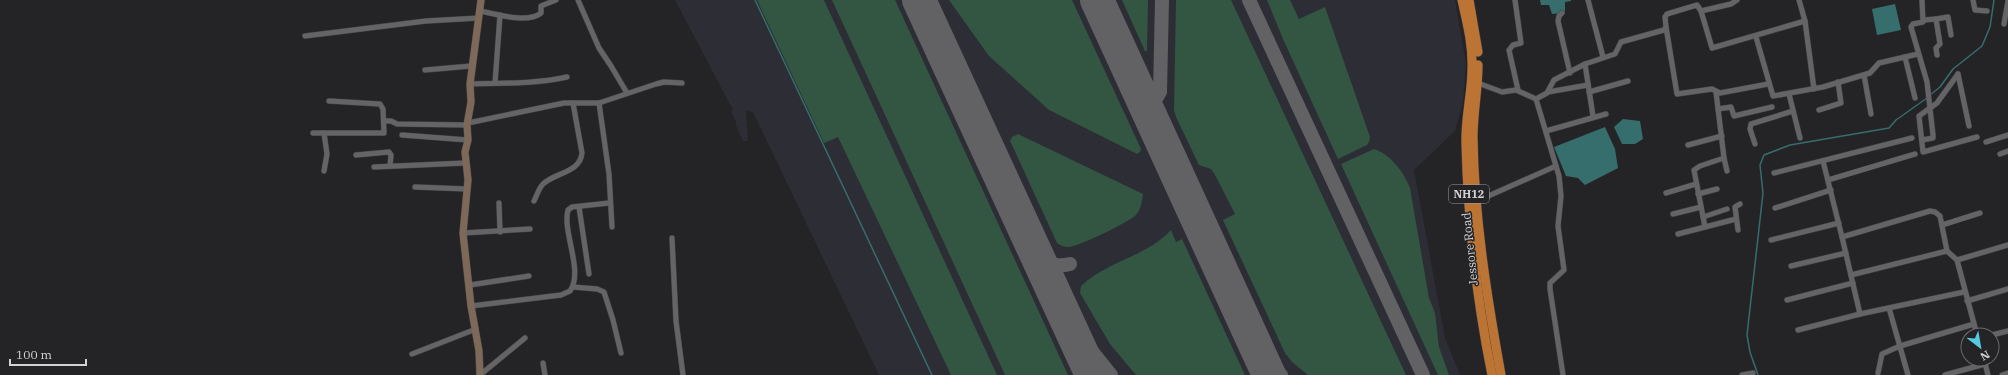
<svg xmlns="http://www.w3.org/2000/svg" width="2008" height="375" viewBox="0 0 2008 375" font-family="'IBM Plex Serif',serif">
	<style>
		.built { fill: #2d2d35 }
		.green { fill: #325642 }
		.water { fill: #366d6d }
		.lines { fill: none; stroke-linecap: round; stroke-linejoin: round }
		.stream { stroke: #366d6d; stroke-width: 1.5 }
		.taxiway { stroke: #626264; stroke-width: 14 }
		.runway { stroke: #626264; stroke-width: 34 }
		.street-casing { stroke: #404143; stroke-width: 6 }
		.secondary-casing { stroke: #404143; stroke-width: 8 }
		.highway-casing { stroke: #404143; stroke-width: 10 }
		.street { stroke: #646467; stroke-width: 5 }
		.secondary { stroke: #7e6958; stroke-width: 7 }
		.highway { stroke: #bc7435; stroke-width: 9 }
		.labels { text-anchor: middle; stroke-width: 3; stroke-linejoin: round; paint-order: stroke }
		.shield { fill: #242427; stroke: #9e9ea1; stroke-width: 1 }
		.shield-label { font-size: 11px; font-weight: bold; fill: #d3d3d5 }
		.street-label { font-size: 12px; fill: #d3d3d5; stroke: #242427 }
	</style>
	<rect width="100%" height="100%" fill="#242427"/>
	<path class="built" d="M675,0H1455L1466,64L1463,102L1455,131L1414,170L1445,338L1460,375H879L753,112L746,110L748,141H743L736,125V122L731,111L733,110Z"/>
	<g class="green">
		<path d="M757,0H824L997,375H951L838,137L824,143Z"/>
		<path d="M832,0H895L1068,375H1005Z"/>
		<path d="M949,0H1072L1141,149L1140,152L1137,154L1049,110L989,56Z"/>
		<path d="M1122,0H1148L1147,51H1145Z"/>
		<path d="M1176,0H1231L1406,375H1308L1292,362L1285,353L1223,220L1235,214L1214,173L1211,169L1199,165L1176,117L1174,110Z"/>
		<path d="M1267,0H1290L1299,19L1325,7L1370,137L1369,142L1367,145L1338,159L1283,39Z"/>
		<path d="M1018,134L1143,194C1142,202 1141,209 1136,215C1129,222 1078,247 1068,247C1064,247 1060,245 1057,243L1012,145L1010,141L1012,137Z"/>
		<path d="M1374,149C1390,154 1404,172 1410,188L1429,298L1435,313L1439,347L1449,375H1438L1341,164Z"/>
		<path d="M1171,230L1176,242L1182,239L1245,375H1136L1110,344L1080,293L1081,286C1107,261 1146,257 1171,230Z"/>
	</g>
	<g class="water">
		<path d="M1540,0H1571V1L1565,2V13L1552,14L1549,5H1541Z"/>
		<path d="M1895,4L1901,30L1877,35L1872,9Z"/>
		<path d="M1623,119L1640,121L1643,139L1635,144H1622L1614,127Z"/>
		<path d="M1605,127L1615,149L1618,168L1585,185L1578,178L1566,176L1554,147Z"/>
	</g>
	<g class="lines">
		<g class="stream">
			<path d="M755,0L932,375"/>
			<path d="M1930,95L1940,87L1953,69L1982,46L1990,27L1994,0"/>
			<path d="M1758,375L1750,352L1747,335L1763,193L1760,165L1764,155L1790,145L1889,128L1896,120L1927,98"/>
		</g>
		<g class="taxiway">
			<path d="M1249,0L1423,375"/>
			<path d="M1134,80C1140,90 1143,100 1157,97L1160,92L1162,0"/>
			<path d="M1035,251C1046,263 1054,268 1070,264"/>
			<path d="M1060,304L1083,340L1111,375"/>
			<path d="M1252,337L1264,360L1281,375"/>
		</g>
		<g class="runway">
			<path d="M919,0L1092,375"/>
			<path d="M1097,0L1269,375"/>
		</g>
		<g class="street-casing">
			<g id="street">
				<path d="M578,0L599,48L611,66L627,93"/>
				<path d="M1515,0L1521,43L1513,45L1509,50L1518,90"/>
				<path d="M1588,0L1603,57"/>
				<path d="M1737,0L1731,4L1701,11L1712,48L1805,21"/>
				<path d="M1799,0L1805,21L1814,89"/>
				<path d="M1973,0L1975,10L1987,11"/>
				<path d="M480,11C496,14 528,24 541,13V6L556,0"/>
				<path d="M1562,13L1559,16L1558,21L1570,73"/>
				<path d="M1936,19L1948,17L1951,35"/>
				<path d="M1924,20L1936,19L1940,44L1936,48L1937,55"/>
				<path d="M2004,24L2008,1"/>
				<path d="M1666,27L1677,94L1712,89L1720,93L1768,84"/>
				<path d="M305,36L426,21L479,18"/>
				<path d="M1756,37L1773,96L1823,87L1870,73L1879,63L1918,54"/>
				<path d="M1905,57L1915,98"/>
				<path d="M1585,64L1593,116"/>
				<path d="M425,70L471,66"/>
				<path d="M1958,74L1937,103L1919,116L1923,152L1977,137"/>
				<path d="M1958,74L1969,126"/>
				<path d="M1864,75L1871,114"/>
				<path d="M495,83L500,15"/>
				<path d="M1478,83L1502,92L1516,90L1536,99L1559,176L1561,196L1558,226L1564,270L1550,283V289L1563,375"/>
				<path d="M470,84C503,83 535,84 567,77"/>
				<path d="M1548,92L1588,85"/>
				<path d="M1589,92L1628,81"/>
				<path d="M1789,94L1800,138"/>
				<path d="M1536,99L1547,93L1554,80L1585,64L1615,54L1621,42L1664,30L1666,27L1665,17L1667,14L1697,5L1701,11"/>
				<path d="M599,103L609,174L612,227"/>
				<path d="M1718,109L1731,107L1734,116L1772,107"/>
				<path d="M1819,110L1841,103L1838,82"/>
				<path d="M384,121H391L397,124L467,125"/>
				<path d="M468,123L564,103H599L656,84L664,82L682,83"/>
				<path d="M1546,131L1606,114"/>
				<path d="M313,133H384L383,109L380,104L329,101"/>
				<path d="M402,135L468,140"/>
				<path d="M1922,140L1933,138V135L1927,82L1911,27L1913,24L1923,22L1922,0"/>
				<path d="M1986,142L2008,135"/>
				<path d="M1755,144L1750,129L1751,124L1793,111"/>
				<path d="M1688,145L1722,136"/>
				<path d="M2000,154L2008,151"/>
				<path d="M356,155L389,152L391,155L390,166"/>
				<path d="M1724,158L1727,171"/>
				<path d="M1823,161L1842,237"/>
				<path d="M374,167L465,163"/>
				<path d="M324,171L327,154L324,133"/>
				<path d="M1774,173L1912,138"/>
				<path d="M1828,180L1915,154"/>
				<path d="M415,187L467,189"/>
				<path d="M1666,193L1696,184"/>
				<path d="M1698,194L1717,189"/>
				<path d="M534,201C537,195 539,188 543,184C556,172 580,173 582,153L573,103"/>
				<path d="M1477,201L1556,166"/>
				<path d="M499,203L500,232"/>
				<path d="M579,207L589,274"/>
				<path d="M1775,208L1831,190"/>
				<path d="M1673,214L1701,207"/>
				<path d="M1703,217L1727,209"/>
				<path d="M1942,225L1980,213"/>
				<path d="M1705,227L1694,170L1700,166L1724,158L1716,92"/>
				<path d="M1738,230L1735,207L1740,204"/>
				<path d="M463,233L530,229"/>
				<path d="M1678,234L1736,219"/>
				<path d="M672,238L676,321L683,375"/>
				<path d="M1771,240L1839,223"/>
				<path d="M1791,266L1846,253"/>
				<path d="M1851,275L1947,251L1957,260"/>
				<path d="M470,285L529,276"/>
				<path d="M573,287L597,289L604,292L613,320L621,353"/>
				<path d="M1787,300L1853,283"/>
				<path d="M1967,301L2008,289"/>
				<path d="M471,306L561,295L570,291C584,271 562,232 568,210L572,207L609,203"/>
				<path d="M1889,308L1908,375"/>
				<path d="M1860,314L1842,237L1930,211L1935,212L1940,216L1947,251"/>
				<path d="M1798,330L1860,314L1964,292"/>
				<path d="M1977,335L1957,260L2008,245"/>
				<path d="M1992,335L2008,331"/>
				<path d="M412,354L476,329"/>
				<path d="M1984,359L1988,375"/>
				<path d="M543,363L545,375"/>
				<path d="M1878,373L1882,354L1900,346L1974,324"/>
				<path d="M480,375L525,338"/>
				<path d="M1742,375L1753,373"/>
				<path d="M1945,375L1985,364"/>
				<path d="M2002,375L2008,373"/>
			</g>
		</g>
		<g class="secondary-casing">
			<path id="secondary" d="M480,375L479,351L471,306L463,233L468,180L465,152L468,140L467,125L471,102L470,84L481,0"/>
		</g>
		<g class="highway-casing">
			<g id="highway">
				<path d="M1462,0C1467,22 1473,45 1472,69C1472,94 1465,118 1466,144C1468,220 1477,301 1492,375"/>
				<path d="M1469,0L1478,52"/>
				<path d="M1478,65C1478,89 1473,113 1473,137C1474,217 1487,297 1501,375"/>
			</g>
		</g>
		<use href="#street" class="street"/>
		<use href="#secondary" class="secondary"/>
		<use href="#highway" class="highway"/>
	</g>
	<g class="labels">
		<rect class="shield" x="1449" y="185" width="40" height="18" rx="3"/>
		<g class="shield-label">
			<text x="1469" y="198">NH12</text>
		</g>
		<g class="street-label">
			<text transform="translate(1470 249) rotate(-96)" y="4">Jessore Road</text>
		</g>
	</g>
	<g transform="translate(1980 347) rotate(149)"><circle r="19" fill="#242427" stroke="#6a6a6d"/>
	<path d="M0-3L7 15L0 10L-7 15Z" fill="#55cade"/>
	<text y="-6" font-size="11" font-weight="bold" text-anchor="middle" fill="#d3d3d5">N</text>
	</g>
	<path d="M10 359v6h76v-6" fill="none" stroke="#d3d3d5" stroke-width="2"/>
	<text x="16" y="359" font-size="12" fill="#d3d3d5" stroke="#242427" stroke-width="3" paint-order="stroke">100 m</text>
</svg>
